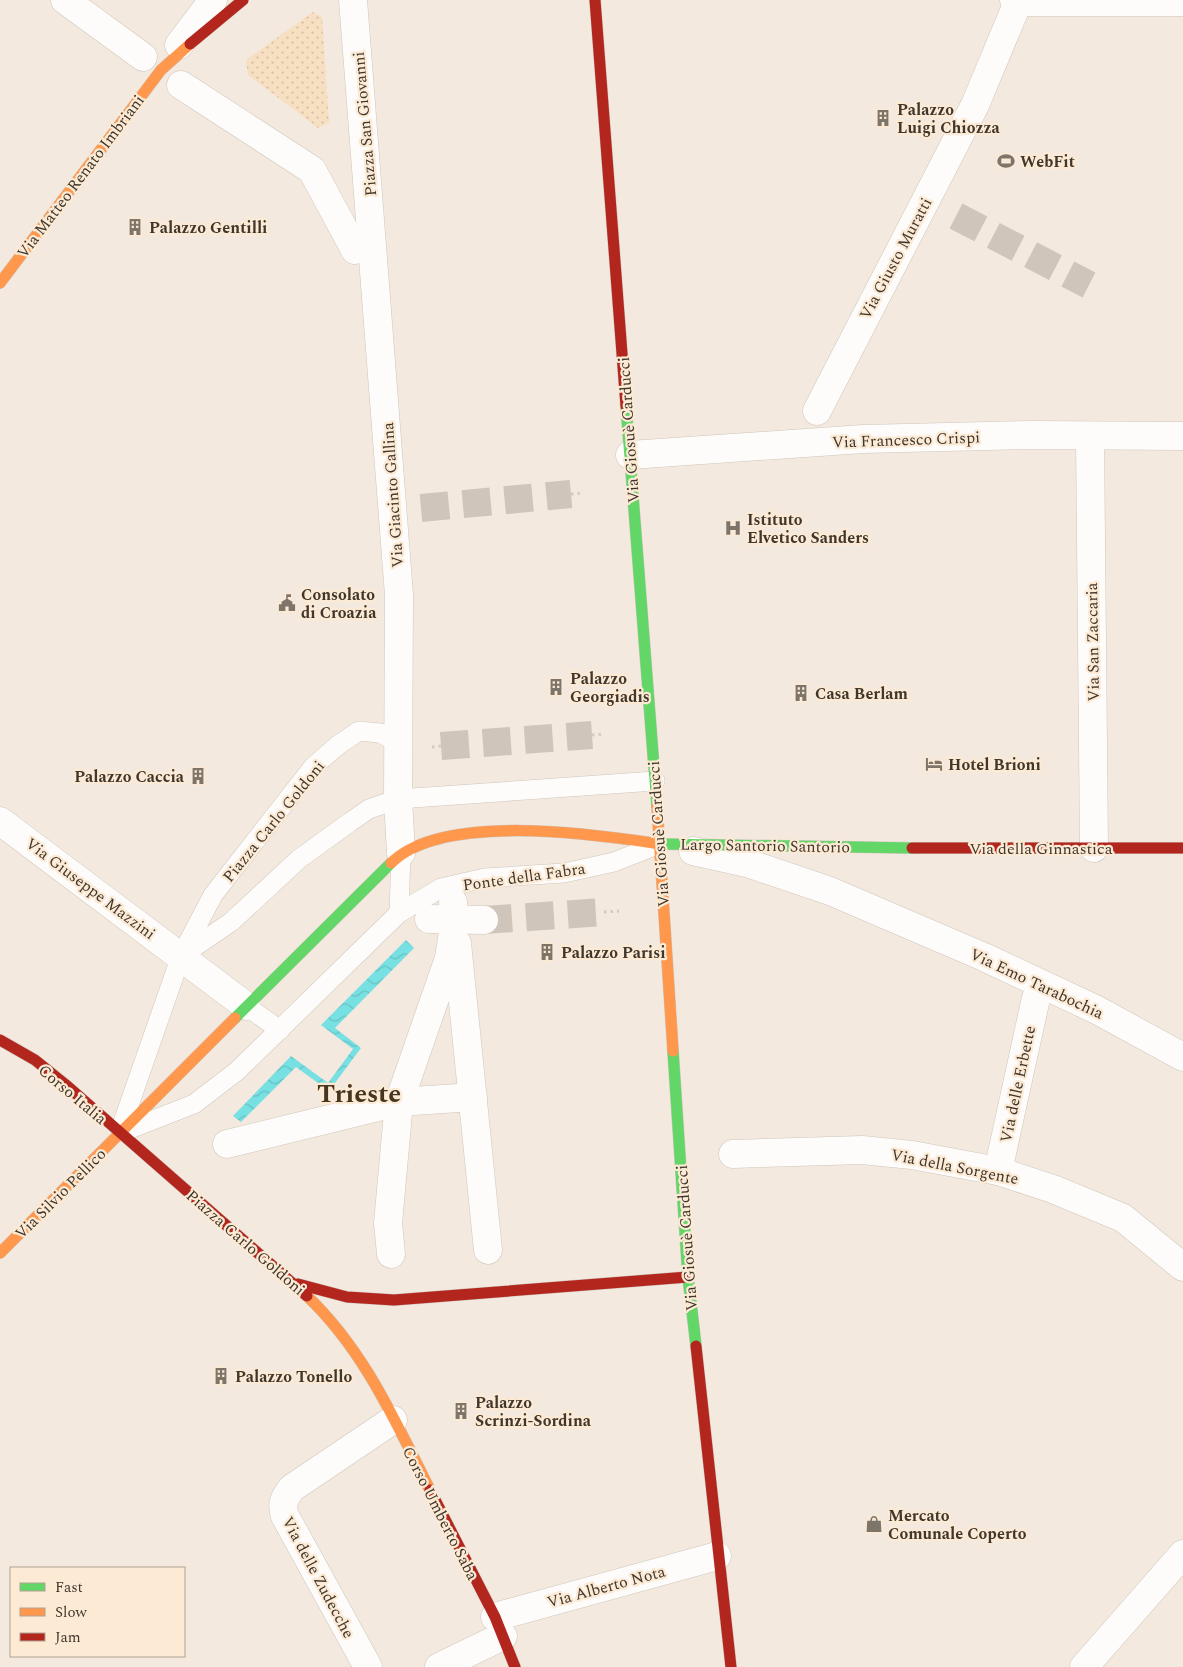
<svg xmlns="http://www.w3.org/2000/svg" width="1183" height="1667" viewBox="0 0 1183 1667" font-family="Spectral,serif">
	<style>
		.grass { fill: url(#grass-dots) }
		.water { fill: url(#water-waves) }
		.lines { fill: none; stroke-linecap: round; stroke-linejoin: round }
		.street-tunnel { stroke: #cfc5ba; stroke-width: 28; stroke-dasharray: 28 14; stroke-linecap: butt }
		.lane-casing { stroke: #cfc6bc; stroke-width: 20 }
		.street-casing { stroke: #cfc6bc; stroke-width: 29 }
		.fast-casing { stroke: #cfc6bc; stroke-width: 12 }
		.slow-casing { stroke: #cfc6bc; stroke-width: 12 }
		.jam-casing { stroke: #cfc6bc; stroke-width: 12 }
		.path { stroke: #cfccc7; stroke-width: 3; stroke-dasharray: 2.5 4; stroke-linecap: butt }
		.lane { stroke: #fdfcfa; stroke-width: 19 }
		.street { stroke: #fdfcfa; stroke-width: 28 }
		.fast { stroke: #63d668; stroke-width: 11 }
		.slow { stroke: #ff974d; stroke-width: 11 }
		.jam { stroke: #b3261e; stroke-width: 11 }
		.labels { text-anchor: middle; stroke-width: 4.5; stroke-linejoin: round; paint-order: stroke }
		.poi-label { font-size: 16px; font-weight: bold; fill: #3f362c; stroke: #fcead5; text-anchor: start }
		.street-label { font-size: 16px; fill: #3f362c; stroke: #fcead5 }
		.town-label { font-size: 26px; font-weight: bold; fill: #46351f; stroke: #fcead5 }
	</style>
	<defs>
		<pattern id="grass-dots" width="8" height="8" patternUnits="userSpaceOnUse" patternTransform="scale(1.25)"><rect width="8" height="8" fill="#f7dfc1"/><path d="M2 2h.1M6 6h.1" fill="none" stroke="#d5c0a6" stroke-width="1.8" stroke-linecap="round"/></pattern>
		<pattern id="water-waves" width="16" height="10" patternUnits="userSpaceOnUse" patternTransform="scale(1.25)"><rect width="16" height="10" fill="#77e0e2"/><path d="M0 5q4-4 8 0t8 0" fill="none" stroke="#68c1c2"/></pattern>
	</defs>
	<rect width="100%" height="100%" fill="#f3e9de"/>
	<path class="grass" d="M313,12L322,17L329,123L318,128L248,75L246,60Z"/>
	<path class="water" d="M406,940L414,948L335,1028L361,1048L329,1091L296,1067L241,1122L233,1116L291,1056L328,1083L353,1049L321,1025Z"/>
	<g class="lines">
		<g class="street-tunnel">
			<path d="M956,216L1089,285"/>
			<path d="M421,508L571,494"/>
			<path d="M441,746L592,735"/>
			<path d="M484,920L604,912"/>
		</g>
		<g class="lane-casing">
			<g id="lane">
				<path d="M399,913L401,853"/>
				<path d="M181,956L231,922L299,859L350,822L369,809L398,799L655,781"/>
				<path d="M246,1006L280,1030"/>
				<path d="M121,1128L181,956L213,895L313,767L338,745L359,731L380,733L399,743"/>
				<path d="M130,1129L194,1104L237,1071L399,913L441,888L485,878L564,873L614,862L657,845"/>
			</g>
		</g>
		<g class="street-casing">
			<g id="street">
				<path d="M65,0L143,57"/>
				<path d="M353,0L399,595L398,799L401,853"/>
				<path d="M1018,2H1183"/>
				<path d="M179,45L213,0"/>
				<path d="M181,85L312,170L355,250"/>
				<path d="M817,411L975,105L1018,2L1014,0"/>
				<path d="M1090,436L1094,848"/>
				<path d="M630,455L863,439L1032,435L1183,436"/>
				<path d="M0,821L246,1006"/>
				<path d="M693,851L747,863L830,891L984,957L1097,1010L1183,1057"/>
				<path d="M429,919L484,920"/>
				<path d="M457,943L488,1250"/>
				<path d="M227,1144L399,1102L473,1097"/>
				<path d="M733,1154L862,1150L912,1155L998,1171L1053,1189L1123,1218L1183,1267"/>
				<path d="M998,1171L1036,998"/>
				<path d="M391,1254L388,1223L399,1102L449,958L455,920L453,902"/>
				<path d="M495,1617L717,1556"/>
				<path d="M368,1667L285,1516C281,1504 284,1498 292,1488L393,1420"/>
				<path d="M439,1667L503,1636"/>
				<path d="M1084,1667L1183,1554"/>
			</g>
		</g>
		<g class="fast-casing">
			<g id="fast">
				<path d="M626,406L657,806"/>
				<path d="M660,844L912,848"/>
				<path d="M235,1018L391,863"/>
				<path d="M673,1051L688,1277L696,1346"/>
			</g>
		</g>
		<g class="slow-casing">
			<g id="slow">
				<path d="M0,283L161,70L190,44"/>
				<path d="M657,806L673,1051"/>
				<path d="M391,863C442,812 594,834 660,844"/>
				<path d="M0,1253L235,1018"/>
				<path d="M307,1296C364,1350 395,1421 430,1490"/>
			</g>
		</g>
		<g class="jam-casing">
			<g id="jam">
				<path d="M595,0L626,406"/>
				<path d="M190,44L243,0"/>
				<path d="M912,848H1183"/>
				<path d="M0,1040L35,1060L66,1085L307,1296"/>
				<path d="M298,1284L347,1297L394,1300L688,1277"/>
				<path d="M696,1346L731,1667"/>
				<path d="M430,1490L495,1617L515,1667"/>
			</g>
		</g>
		<g class="path">
			<path d="M571,494L584,493"/>
			<path d="M592,735L604,734"/>
			<path d="M432,747L441,746"/>
			<path d="M604,912L619,911"/>
		</g>
		<use href="#lane" class="lane"/>
		<use href="#street" class="street"/>
		<use href="#fast" class="fast"/>
		<use href="#slow" class="slow"/>
		<use href="#jam" class="jam"/>
	</g>
	<defs>
		<g id="building-bare" transform="scale(1.35)"><path d="M-4-6H4V6H1V3H-1V6H-4ZM-2.5-4.3h1.7v1.8h-1.7ZM.8-4.3h1.7v1.8H.8ZM-2.5-1h1.7V.8h-1.7ZM.8-1h1.7V.8H.8Z" fill="#7e756a" stroke="#fcead5" stroke-width="2.5" paint-order="stroke"/></g>
		<g id="stadium-bare" transform="scale(1.35)"><path d="M0-5a6.5 5 0 1 0 0 10a6.5 5 0 1 0 0-10ZM-3.5-1.8h7v3.6h-7Z" fill="#7e756a" stroke="#fcead5" stroke-width="2.5" paint-order="stroke"/></g>
		<g id="hospital-bare" transform="scale(1.35)"><path d="M-5-5h3v3.5h4V-5h3V5h-3V1.5h-4V5h-3Z" fill="#7e756a" stroke="#fcead5" stroke-width="2.5" paint-order="stroke"/></g>
		<g id="civic-bare" transform="scale(1.35)"><path d="M-.6-6.5H3V-4.5H.6V-3L4-1V1h2V6H-6V1h2V-1L-.6-3ZM-1.2 2.5V6h2.4V2.5Z" fill="#7e756a" stroke="#fcead5" stroke-width="2.5" paint-order="stroke"/></g>
		<g id="hotel-bare" transform="scale(1.35)"><path d="M-6-4.5h1.5V1H6V5H4.5V3h-9V5H-6ZM-4 0a1.8 1.8 0 1 1 3.6 0ZM.5 0V-2.5h3Q6-2.5 6 0Z" fill="#7e756a" stroke="#fcead5" stroke-width="2.5" paint-order="stroke"/></g>
		<g id="shop-bare" transform="scale(1.35)"><path d="M-5-2.5h2.3a2.7 3.5 0 0 1 5.4 0H5L5.5 6h-11ZM-1.5-2.5h3a1.5 2.3 0 0 0-3 0Z" fill="#7e756a" stroke="#fcead5" stroke-width="2.5" paint-order="stroke"/></g>
	</defs>
	<g fill-rule="evenodd">
		<use href="#building-bare" x="883" y="118"/>
		<use href="#stadium-bare" x="1006" y="161"/>
		<use href="#building-bare" x="135" y="227"/>
		<use href="#hospital-bare" x="733" y="528"/>
		<use href="#civic-bare" x="287" y="603"/>
		<use href="#building-bare" x="556" y="687"/>
		<use href="#building-bare" x="801" y="693"/>
		<use href="#hotel-bare" x="934" y="764"/>
		<use href="#building-bare" x="198" y="776"/>
		<use href="#building-bare" x="547" y="952"/>
		<use href="#building-bare" x="221" y="1376"/>
		<use href="#building-bare" x="461" y="1411"/>
		<use href="#shop-bare" x="874" y="1524"/>
	</g>
	<g class="labels">
		<g class="poi-label">
			<text x="897" y="115">Palazzo<tspan x="897" dy="18">Luigi Chiozza</tspan></text>
			<text x="1020" y="167">WebFit</text>
			<text x="149" y="233">Palazzo Gentilli</text>
			<text x="747" y="525">Istituto<tspan x="747" dy="18">Elvetico Sanders</tspan></text>
			<text x="301" y="600">Consolato<tspan x="301" dy="18">di Croazia</tspan></text>
			<text x="570" y="684">Palazzo<tspan x="570" dy="18">Georgiadis</tspan></text>
			<text x="815" y="699">Casa Berlam</text>
			<text x="948" y="770">Hotel Brioni</text>
			<text x="184" y="782" text-anchor="end">Palazzo Caccia</text>
			<text x="561" y="958">Palazzo Parisi</text>
			<text x="235" y="1382">Palazzo Tonello</text>
			<text x="475" y="1408">Palazzo<tspan x="475" dy="18">Scrinzi-Sordina</tspan></text>
			<text x="888" y="1521">Mercato<tspan x="888" dy="18">Comunale Coperto</tspan></text>
		</g>
		<g class="street-label">
			<text transform="translate(364 124) rotate(-95)" y="6">Piazza San Giovanni</text>
			<text transform="translate(80 176) rotate(-53)" y="6">Via Matteo Renato Imbriani</text>
			<text transform="translate(895 258) rotate(-62)" y="6">Via Giusto Muratti</text>
			<text transform="translate(628 430) rotate(-94)" y="6">Via Giosuè Carducci</text>
			<text transform="translate(906 439) rotate(-2)" y="6">Via Francesco Crispi</text>
			<text transform="translate(392 495) rotate(-94)" y="6">Via Giacinto Gallina</text>
			<text transform="translate(1092 642) rotate(-91)" y="6">Via San Zaccaria</text>
			<text transform="translate(273 821) rotate(-51)" y="6">Piazza Carlo Goldoni</text>
			<text transform="translate(658 834) rotate(-94)" y="6">Via Giosuè Carducci</text>
			<text transform="translate(765 845) rotate(1)" y="6">Largo Santorio Santorio</text>
			<text x="1041" y="854">Via della Ginnastica</text>
			<text transform="translate(524 876) rotate(-8)" y="6">Ponte della Fabra</text>
			<text transform="translate(91 888) rotate(37)" y="6">Via Giuseppe Mazzini</text>
			<text transform="translate(1037 983) rotate(25)" y="6">Via Emo Tarabochia</text>
			<text transform="translate(1017 1084) rotate(-78)" y="6">Via delle Erbette</text>
			<text transform="translate(73 1094) rotate(40)" y="6">Corso Italia</text>
			<text transform="translate(955 1166) rotate(11)" y="6">Via della Sorgente</text>
			<text transform="translate(60 1193) rotate(-45)" y="6">Via Silvio Pellico</text>
			<text transform="translate(686 1238) rotate(-94)" y="6">Via Giosuè Carducci</text>
			<text transform="translate(246 1242) rotate(41)" y="6">Piazza Carlo Goldoni</text>
			<text transform="translate(441 1513) rotate(63)" y="6">Corso Umberto Saba</text>
			<text transform="translate(319 1577) rotate(62)" y="6">Via delle Zudecche</text>
			<text transform="translate(606 1586) rotate(-15)" y="6">Via Alberto Nota</text>
		</g>
		<g class="town-label">
			<text x="359" y="1102">Trieste</text>
		</g>
	</g>
	<rect x="10" y="1567" width="175" height="90" fill="#fcead5" stroke="#b0a291"/>
	<rect x="20" y="1583" width="25" height="8" fill="#63d668" stroke="#b0a291"/>
	<text x="55" y="1592" font-size="15" fill="#3f362c">Fast</text>
	<rect x="20" y="1608" width="25" height="8" fill="#ff974d" stroke="#b0a291"/>
	<text x="55" y="1617" font-size="15" fill="#3f362c">Slow</text>
	<rect x="20" y="1633" width="25" height="8" fill="#b3261e" stroke="#b0a291"/>
	<text x="55" y="1642" font-size="15" fill="#3f362c">Jam</text>
</svg>
